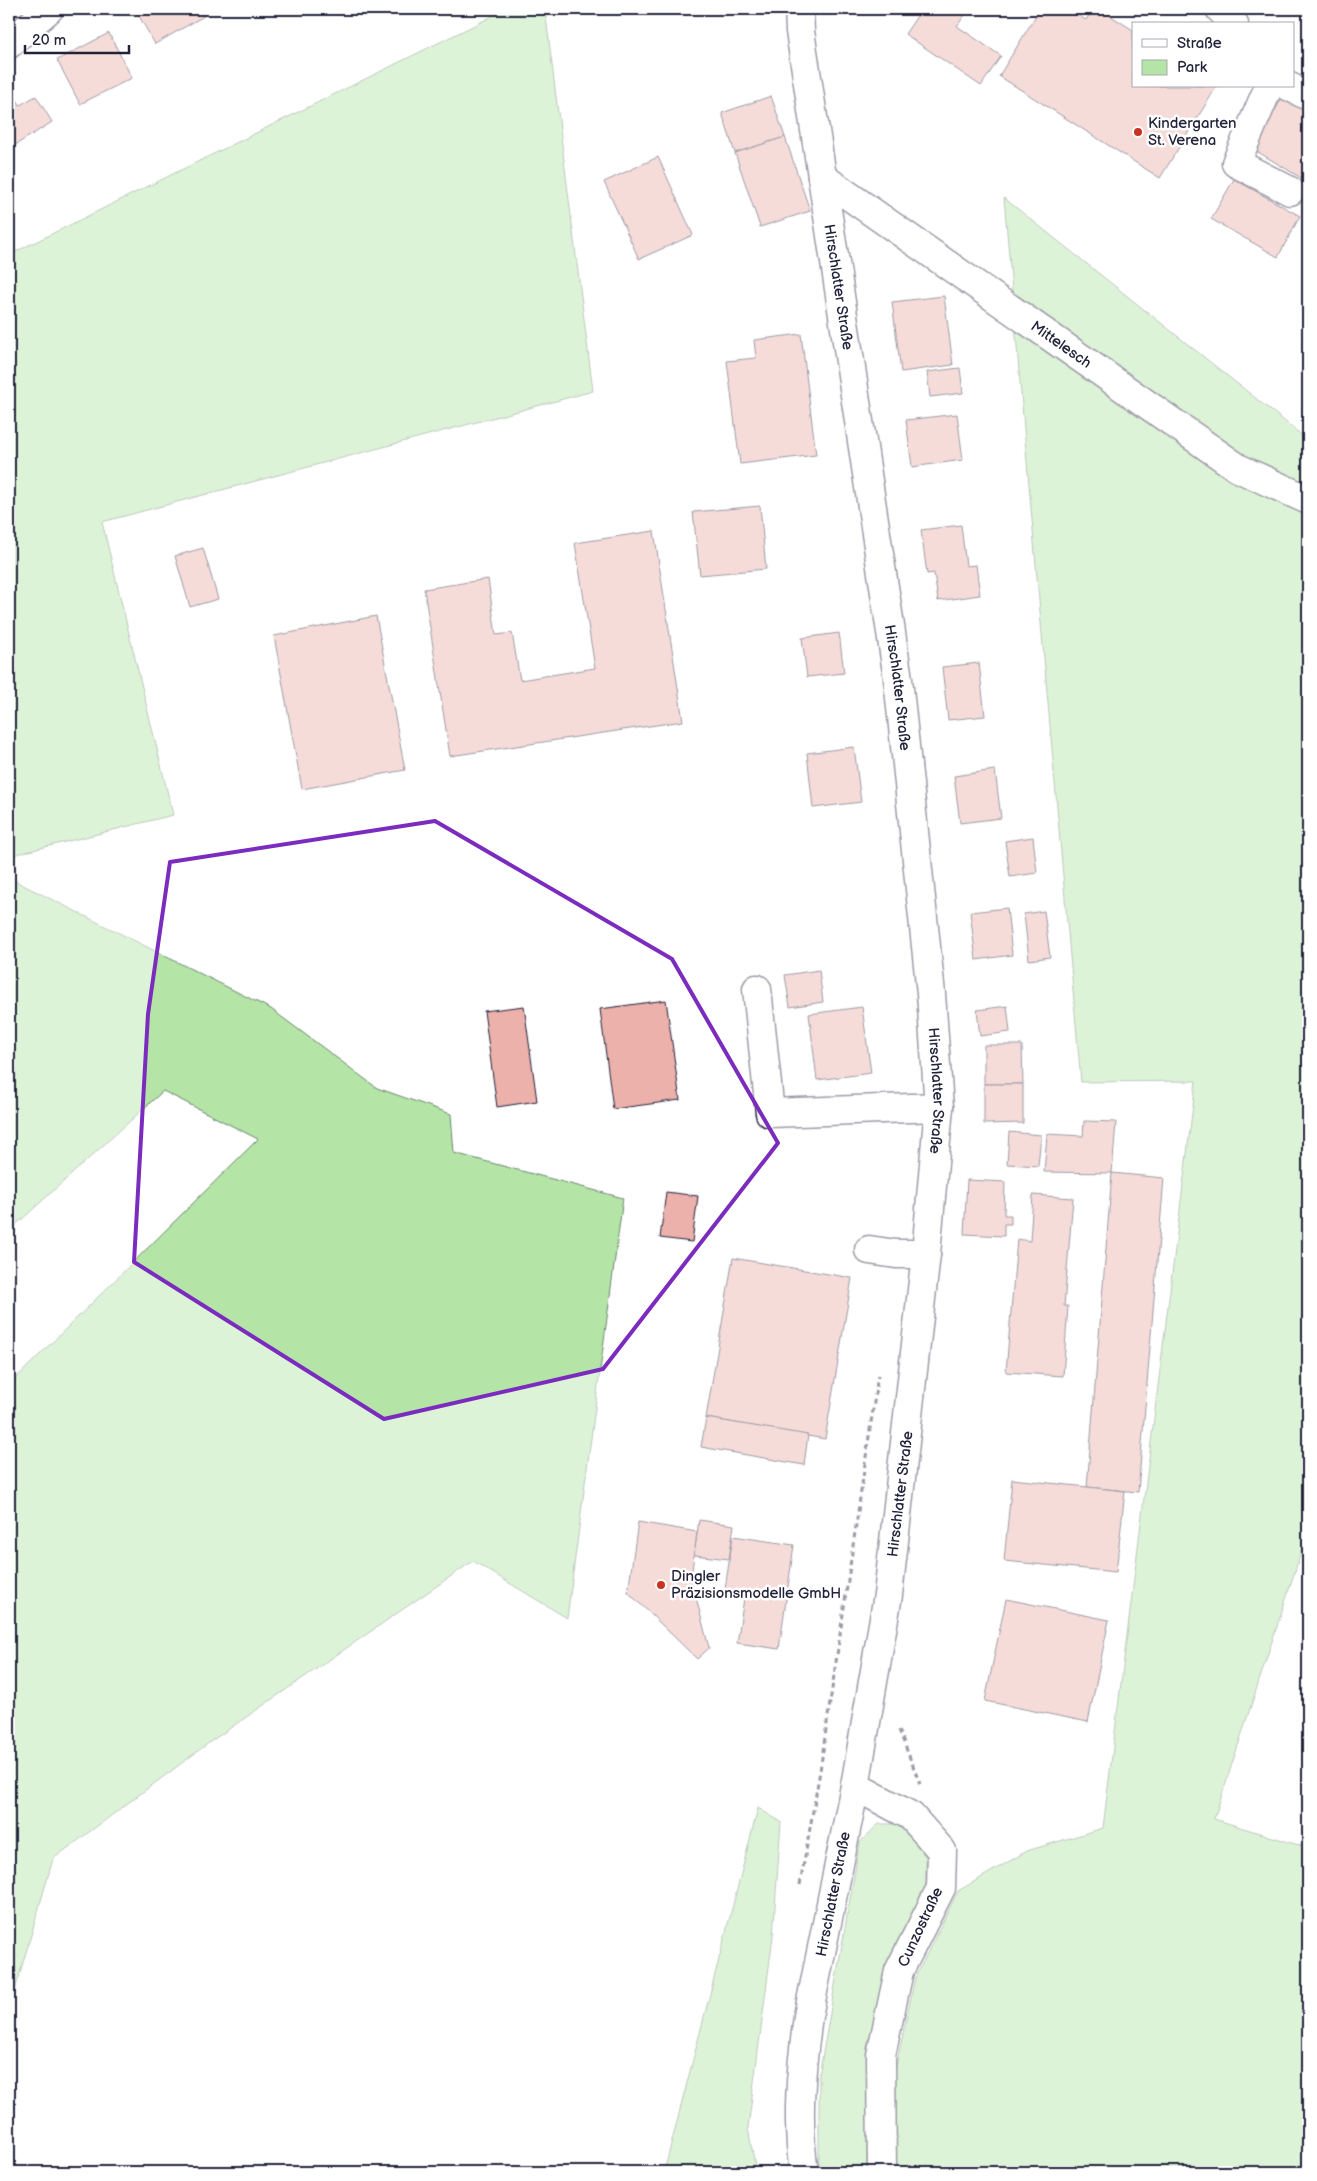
<svg xmlns="http://www.w3.org/2000/svg" width="1317" height="2181" viewBox="0 0 1317 2181" font-family="'Balsamiq Sans',sans-serif">
	<style>
		.green { fill: #b4e5a6; stroke: #6b8470 }
		.building { fill: #ecb1ab; stroke: #22223b }
		.lines { fill: none; stroke-linecap: round; stroke-linejoin: round }
		.minor-casing { stroke: #22223b; stroke-width: 31 }
		.path { stroke: #22223b; stroke-width: 3; stroke-dasharray: 5 4; stroke-linecap: butt }
		.minor { stroke: #fff; stroke-width: 28 }
		.marked { fill: none; stroke: #7b2cbf; stroke-width: 4; stroke-linejoin: round }
		.poi-dot { fill: #c8321e; stroke: #fff; stroke-width: 2 }
		.labels { text-anchor: middle; stroke-width: 5; stroke-linejoin: round; paint-order: stroke }
		.poi-label { font-size: 15px; fill: #22223b; stroke: #fff; text-anchor: start }
		.street-label { font-size: 15px; fill: #22223b; stroke: #fff }
	</style>
	<rect width="100%" height="100%" fill="#fff"/>
	<filter id="ink" filterUnits="userSpaceOnUse"><feTurbulence type="fractalNoise" baseFrequency=".02" numOctaves="2"/><feDisplacementMap in="SourceGraphic" scale="10" xChannelSelector="R" yChannelSelector="G"/><feConvolveMatrix kernelMatrix="1 2 1 2 8 2 1 2 1" color-interpolation-filters="sRGB"/></filter>
	<g filter="url(#ink)">
		<g class="green">
			<path d="M507,9H545L593,391L102,522L173,815L9,856V255Z"/>
			<path d="M1004,198L1308,440V1531L1214,1819L1308,1848V2172H896L894,2160L895,2071L915,1978L958,1891L1027,1851L1103,1828L1196,1081L1081,1082Z"/>
			<path d="M9,878L271,1009L377,1088L451,1114L454,1153L623,1198L567,1618L473,1561L210,1742L53,1859L9,2011V1385L258,1139L163,1091L9,1231Z"/>
			<path d="M758,1808L781,1822L773,1936L748,2128L756,2172H664Z"/>
			<path d="M879,1824H896L912,1839L926,1857V1886L889,1966L867,2046V2172H822L819,2164V2076L860,1842Z"/>
		</g>
		<g class="building">
			<path d="M135,9H200L204,16L155,44Z"/>
			<path d="M922,9H969L957,26L1001,56L981,86L905,34Z"/>
			<path d="M1040,9H1067L1086,20L1093,9H1100L1133,30V86H1217L1160,178L999,76Z"/>
			<path d="M109,33L132,78L80,104L57,60Z"/>
			<path d="M1284,94L1308,109V182L1253,149Z"/>
			<path d="M36,96L52,122L9,149V102L16,98L20,105Z"/>
			<path d="M771,96L785,137L735,153L722,113Z"/>
			<path d="M785,137L810,211L760,227L735,153Z"/>
			<path d="M658,157L693,235L639,259L604,182Z"/>
			<path d="M1234,179L1300,216L1278,257L1211,219Z"/>
			<path d="M944,296L953,365L901,372L892,302Z"/>
			<path d="M801,334L816,455L740,464L727,361L756,358L754,340Z"/>
			<path d="M960,368L963,393L930,397L927,372Z"/>
			<path d="M957,414L963,460L912,467L906,420Z"/>
			<path d="M760,506L766,569L700,575L693,512Z"/>
			<path d="M961,525L966,566L976,565L980,595L938,601L934,573L927,574L921,530Z"/>
			<path d="M654,531L683,721L450,756L424,589L488,579L496,635L512,633L520,680L595,668L575,543Z"/>
			<path d="M203,548L218,599L190,607L175,556Z"/>
			<path d="M376,616L405,770L302,789L274,636Z"/>
			<path d="M839,633L844,673L807,677L802,638Z"/>
			<path d="M979,663L985,716L948,720L942,667Z"/>
			<path d="M854,747L861,802L813,808L807,753Z"/>
			<path d="M995,770L1001,818L960,823L954,776Z"/>
			<path d="M1033,837L1037,873L1010,877L1005,841Z"/>
			<path d="M1007,908L1012,955L976,960L970,912Z"/>
			<path d="M1044,911L1050,957L1029,960L1024,914Z"/>
			<path d="M819,970L823,1002L790,1007L785,975Z"/>
			<path d="M666,1000L680,1100L613,1109L600,1009Z"/>
			<path d="M524,1006L537,1101L497,1107L484,1011Z"/>
			<path d="M1007,1006L1010,1032L980,1036L977,1010Z"/>
			<path d="M862,1007L871,1073L817,1080L809,1014Z"/>
			<path d="M984,1045H1022L1023,1084H984Z"/>
			<path d="M984,1084H1023V1123L984,1124Z"/>
			<path d="M1084,1121L1116,1122L1112,1173L1044,1172L1047,1134L1083,1136Z"/>
			<path d="M1009,1132L1041,1135L1038,1166L1007,1164Z"/>
			<path d="M1112,1173L1164,1178L1138,1492L1087,1487Z"/>
			<path d="M967,1180L1005,1182L1004,1215H1011V1224H1004V1236L964,1234Z"/>
			<path d="M666,1192L698,1196L692,1242L660,1238Z"/>
			<path d="M1033,1195L1073,1198L1064,1306H1068L1063,1376L1006,1372L1017,1239L1030,1241Z"/>
			<path d="M733,1258L852,1278L825,1439L706,1418Z"/>
			<path d="M706,1418L808,1435L804,1465L701,1447Z"/>
			<path d="M1012,1479L1125,1491L1116,1572L1004,1561Z"/>
			<path d="M699,1520L734,1525L729,1559L694,1555Z"/>
			<path d="M638,1522L697,1532L691,1578L709,1648L697,1659L628,1592Z"/>
			<path d="M733,1536L794,1545L779,1649L737,1643L745,1592L725,1589Z"/>
			<path d="M1006,1599L1109,1620L1088,1722L985,1701Z"/>
		</g>
		<g class="lines">
			<g class="minor-casing">
				<g id="minor">
					<path id="s1" d="M799,9L800,31L898,679L931,994L939,1107L926,1254L888,1595L855,1786L808,2016C801,2068 796,2120 804,2172"/>
					<path d="M1220,9L1234,24"/>
					<path d="M9,44L49,9"/>
					<path d="M1269,86L1236,163L1290,191"/>
					<path d="M1288,86L1308,96"/>
					<path id="s2" d="M822,177L1238,468L1308,500"/>
					<path d="M757,989L770,1113L939,1107"/>
					<path d="M869,1250L896,1254H926"/>
					<path d="M855,1786L911,1816L942,1851L941,1888L899,1971L881,2055L882,2172"/>
				</g>
			</g>
			<g class="path">
				<path d="M899,1730L920,1784"/>
				<path d="M800,1885L820,1771L878,1375"/>
			</g>
			<use href="#minor" class="minor"/>
		</g>
	</g>
	<path d="M0 0H1317V2181H0ZM435,821L672,959L778,1143L603,1369L384,1419L134,1262L148,1014L170,862Z" fill="#fff" fill-opacity=".55" fill-rule="evenodd"/>
	<path class="marked" d="M435,821L672,959L778,1143L603,1369L384,1419L134,1262L148,1014L170,862Z"/>
	<g class="poi-dot">
		<circle cx="1138" cy="132" r="5"/>
		<circle cx="661" cy="1585" r="5"/>
	</g>
	<g class="labels">
		<g class="poi-label">
			<text x="1148" y="128">Kindergarten<tspan x="1148" dy="17">St. Verena</tspan></text>
			<text x="671" y="1581">Dingler<tspan x="671" dy="17">Präzisionsmodelle GmbH</tspan></text>
		</g>
		<g class="street-label">
			<text dy="5" stroke="none"><textPath href="#s1" startOffset="281">Hirschlatter Straße</textPath></text>
			<text dy="5" stroke="none"><textPath href="#s2" startOffset="292">Mittelesch</textPath></text>
			<text dy="5" stroke="none"><textPath href="#s1" startOffset="686">Hirschlatter Straße</textPath></text>
			<text dy="5" stroke="none"><textPath href="#s1" startOffset="1091">Hirschlatter Straße</textPath></text>
			<text transform="translate(900 1494) rotate(-83)" y="5">Hirschlatter Straße</text>
			<text transform="translate(833 1894) rotate(-79)" y="5">Hirschlatter Straße</text>
			<text transform="translate(920 1927) rotate(-65)" y="5">Cunzostraße</text>
		</g>
	</g>
	<rect width="1317" height="2181" fill="none" stroke="#fff" stroke-width="30"/>
	<rect x="15" y="15" width="1287" height="2151" fill="none" stroke="#22223b" stroke-width="2" filter="url(#ink)"/>
	<rect x="1132" y="22" width="162" height="65" fill="#ffffff" stroke="#a7a7b1"/>
	<rect x="1142" y="39" width="25" height="8" fill="#ffffff" stroke="#a7a7b1"/>
	<text x="1177" y="48" font-size="15" fill="#22223b">Straße</text>
	<rect x="1142" y="60" width="25" height="15" fill="#b4e5a6" stroke="#a7a7b1"/>
	<text x="1177" y="72" font-size="15" fill="#22223b">Park</text>
	<path d="M25 45v8h104v-8" fill="none" stroke="#22223b" stroke-width="2.5"/>
	<text x="32" y="45" font-size="15" fill="#22223b" stroke="#ffffff" stroke-width="4" paint-order="stroke">20 m</text>
</svg>
